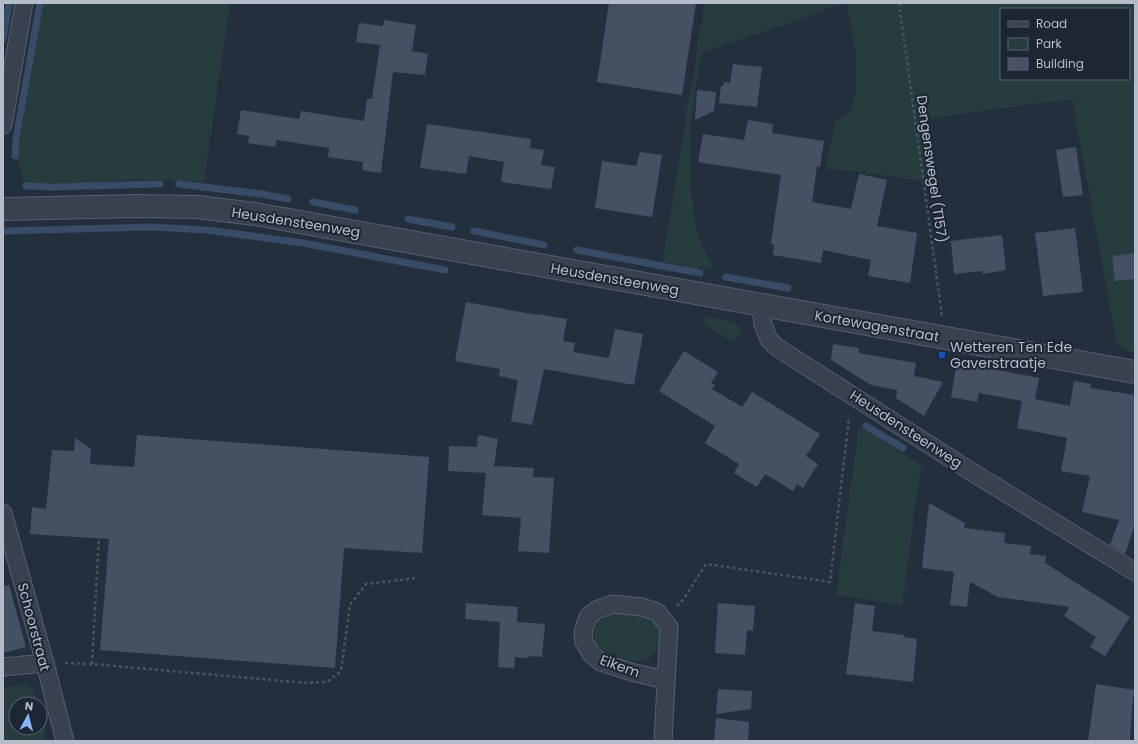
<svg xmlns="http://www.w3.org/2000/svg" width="1138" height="744" viewBox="0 0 1138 744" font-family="Poppins,sans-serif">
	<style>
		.green { fill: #263c3f; fill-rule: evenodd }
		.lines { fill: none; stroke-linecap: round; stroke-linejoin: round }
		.stream { stroke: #394c67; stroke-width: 7 }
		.building { fill: #455162 }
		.minor-casing { stroke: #565f6c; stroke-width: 19 }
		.tertiary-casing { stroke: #565f6c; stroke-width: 24 }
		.path { stroke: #44595c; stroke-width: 2.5; stroke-dasharray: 3 3; stroke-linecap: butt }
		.minor { stroke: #38414e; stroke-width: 17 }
		.tertiary { stroke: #38414e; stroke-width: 22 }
		.transit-dot { fill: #1a4fb4; stroke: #1d2633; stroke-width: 1.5 }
		.labels { text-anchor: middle; stroke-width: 4; stroke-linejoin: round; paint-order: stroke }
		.street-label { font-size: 14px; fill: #b4bcc9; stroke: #1d2633 }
		.poi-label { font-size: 14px; fill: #b4bcc9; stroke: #1d2633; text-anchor: start }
	</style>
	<rect width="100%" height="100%" fill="#242f3e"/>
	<g class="green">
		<path d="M43,3H230L204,182L166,180H129L98,183H24L17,158Z"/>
		<path d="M710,3H844L784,25L702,53L695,91L691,125V186L693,210L697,232L705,251L712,264L710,270L663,262L704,6Z"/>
		<path d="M846,3H1135V353L1123,349L1116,340L1072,99L923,119L929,182L859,172L826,169L835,121L851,111L856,90V52ZM1001,9H1129V79H1001Z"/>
		<path d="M707,317C719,319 734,319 742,330L734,343L703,324Z"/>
		<path d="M859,426L921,465L902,605L836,595Z"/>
		<path d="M608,614C621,615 639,613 650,620C668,630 659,659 640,661C630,662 611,653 602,650C588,639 594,621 608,614Z"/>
		<path d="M26,684C34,687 35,696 37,704H16V728H40V716L46,741H3V687Z"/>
	</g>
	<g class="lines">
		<g class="stream">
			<path d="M3,39L9,3"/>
			<path d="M15,156L16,139L40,3"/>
			<path d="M179,184L261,194L288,199"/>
			<path d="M26,186L54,187L160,184"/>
			<path d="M313,202L355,210"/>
			<path d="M408,219L452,227"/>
			<path d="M3,231L150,227L207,230L303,243L445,270"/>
			<path d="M474,231L544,245"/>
			<path d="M577,250L700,273"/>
			<path d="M726,277L788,288"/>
			<path d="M866,426L903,448"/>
		</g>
	</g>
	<g class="building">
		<path d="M609,3H696L682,95L597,82Z"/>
		<path d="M384,20L416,25L412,51L428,54L425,75L393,72L381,173L362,170L363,162L328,157L329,148L277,140L275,147L248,143L249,136L237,134L241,110L299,119L301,111L364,121L367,99H372L380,45L356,42L359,23L383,26Z"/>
		<path d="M733,64L762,67L757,107L719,103L721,86H723L724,82L730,83Z"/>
		<path d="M697,90L716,92L714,111L695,120Z"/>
		<path d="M748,120L773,124L772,133L824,141L820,167L817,166L812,202L851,209L859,174L887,180L877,226L917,233L910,283L868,276L871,260L823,250L821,263L773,255L774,245L771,244L781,175L698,162L703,134L744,140Z"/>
		<path d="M427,124L531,139L530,148L544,150L541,165L555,167L551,189L501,182L504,162L469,156L466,174L420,168Z"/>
		<path d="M1076,147L1083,195L1063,197L1056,150Z"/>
		<path d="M640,152L662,155L652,217L595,208L602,161L636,166Z"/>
		<path d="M1075,228L1083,292L1043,296L1035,233Z"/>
		<path d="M1002,235L1006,270L983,274L982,271L954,274L951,241Z"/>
		<path d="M1135,253V279L1115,281L1112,256Z"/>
		<path d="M466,302L537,315V314L567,319L563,341L575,343L573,352L609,358L615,329L643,334L634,385L544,369L532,425L511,421L518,380L499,376L500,369L455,361Z"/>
		<path d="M833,344L859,348L858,353L916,363L914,376L943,382L924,416L896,398L897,390L871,385L831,360Z"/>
		<path d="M684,351L718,372L711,383L715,385L712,389L742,407L752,392L820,434L806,456L818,464L803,488L797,484L793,491L765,474L757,487L734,473L739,464L705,443L715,426L659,391Z"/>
		<path d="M957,362L1039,378L1035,399L1070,406L1074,381L1091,384L1090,388L1135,395V524L1125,554L1110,545L1119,520L1082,512L1090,476L1061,471L1067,438L1017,428L1022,401L979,393L977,402L951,397Z"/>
		<path d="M137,435L429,457L422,553L344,548L335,668L100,650L109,539L30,534L32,507L46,509L52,450L74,451L75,438L91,449L90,464L134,467Z"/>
		<path d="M478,435L498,439L494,466L534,468L533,477L554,478L549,553L518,551L521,518L482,515L486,473L448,471L449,446L477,447Z"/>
		<path d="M929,503L965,523L964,528L1005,533L1004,543L1031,546L1030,554L1046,556L1045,563L1130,617L1105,656L1090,647L1096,637L1064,616L1070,607L998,597L970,582L967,607L950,605L954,572L922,568Z"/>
		<path d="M9,585L26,647L3,653V586Z"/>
		<path d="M466,603L518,607L517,622L545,624L542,657L529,656L528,658L515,657L514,668L498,667L500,622L465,619Z"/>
		<path d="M718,603L755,606L753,631L747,630L745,655L715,653Z"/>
		<path d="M855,603L875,606L872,631L904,635V637L917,639L913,682L846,674Z"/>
		<path d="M1096,684L1134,690L1132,707L1130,741H1088Z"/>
		<path d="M718,689L752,691L751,709L716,714Z"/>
		<path d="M716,718L749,722L748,741H714Z"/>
	</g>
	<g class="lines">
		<g class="minor-casing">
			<g id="minor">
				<path d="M3,125L24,3"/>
				<path d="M761,305L763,324L769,340L778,348L967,469L1135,572"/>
				<path d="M3,513L45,663L65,741"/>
				<path d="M3,667L45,663"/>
				<path d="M663,741C665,703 667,665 669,627L657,612L642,607L613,604L596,610L588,617L583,632L584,642L592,655L601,662L631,672L666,680"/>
			</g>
		</g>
		<g class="tertiary-casing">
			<path id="tertiary" d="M3,209L137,206L197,207L255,214L1135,372"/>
		</g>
		<g class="path">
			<path d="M899,3L942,316"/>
			<path d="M677,606L683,600L706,564L830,582L849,417"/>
			<path d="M65,663L92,664L306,683L327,682L341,671L350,605L366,584L417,578"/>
			<path d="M92,664L100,517L98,499"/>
		</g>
		<use href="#minor" class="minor"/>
		<use href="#tertiary" class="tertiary"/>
	</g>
	<rect class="transit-dot" x="938" y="351" width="8" height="8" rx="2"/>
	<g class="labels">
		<g class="street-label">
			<text transform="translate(932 169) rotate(82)" y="5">Dengenswegel (T157)</text>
			<text transform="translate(296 222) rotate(9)" y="5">Heusdensteenweg</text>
			<text transform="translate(615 279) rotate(10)" y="5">Heusdensteenweg</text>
			<text transform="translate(877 326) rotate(10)" y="5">Kortewagenstraat</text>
			<text transform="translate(906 429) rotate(33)" y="5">Heusdensteenweg</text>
			<text transform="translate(34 627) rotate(75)" y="5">Schoorstraat</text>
			<text transform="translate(620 666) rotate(20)" y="5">Eikem</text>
		</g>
		<g class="poi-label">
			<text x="950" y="352">Wetteren Ten Ede<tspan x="950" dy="16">Gaverstraatje</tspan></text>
		</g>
	</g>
	<rect width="1138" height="744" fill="none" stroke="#b4bcc9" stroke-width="8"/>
	<rect x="1000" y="8" width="130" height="72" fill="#1d2633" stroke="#59626f"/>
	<rect x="1008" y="21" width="20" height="6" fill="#38414e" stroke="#59626f"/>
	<text x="1036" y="28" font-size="12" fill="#b4bcc9">Road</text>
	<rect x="1008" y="38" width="20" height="12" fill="#263c3f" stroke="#59626f"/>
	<text x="1036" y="48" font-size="12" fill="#b4bcc9">Park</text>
	<rect x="1008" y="58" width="20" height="12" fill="#455162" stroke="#59626f"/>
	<text x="1036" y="68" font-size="12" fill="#b4bcc9">Building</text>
	<g transform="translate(28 716) rotate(7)"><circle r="19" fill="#1d2633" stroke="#59626f"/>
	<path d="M0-3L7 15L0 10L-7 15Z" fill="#8ab4f8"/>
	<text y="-6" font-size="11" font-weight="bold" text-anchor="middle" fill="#b4bcc9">N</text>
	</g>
</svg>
